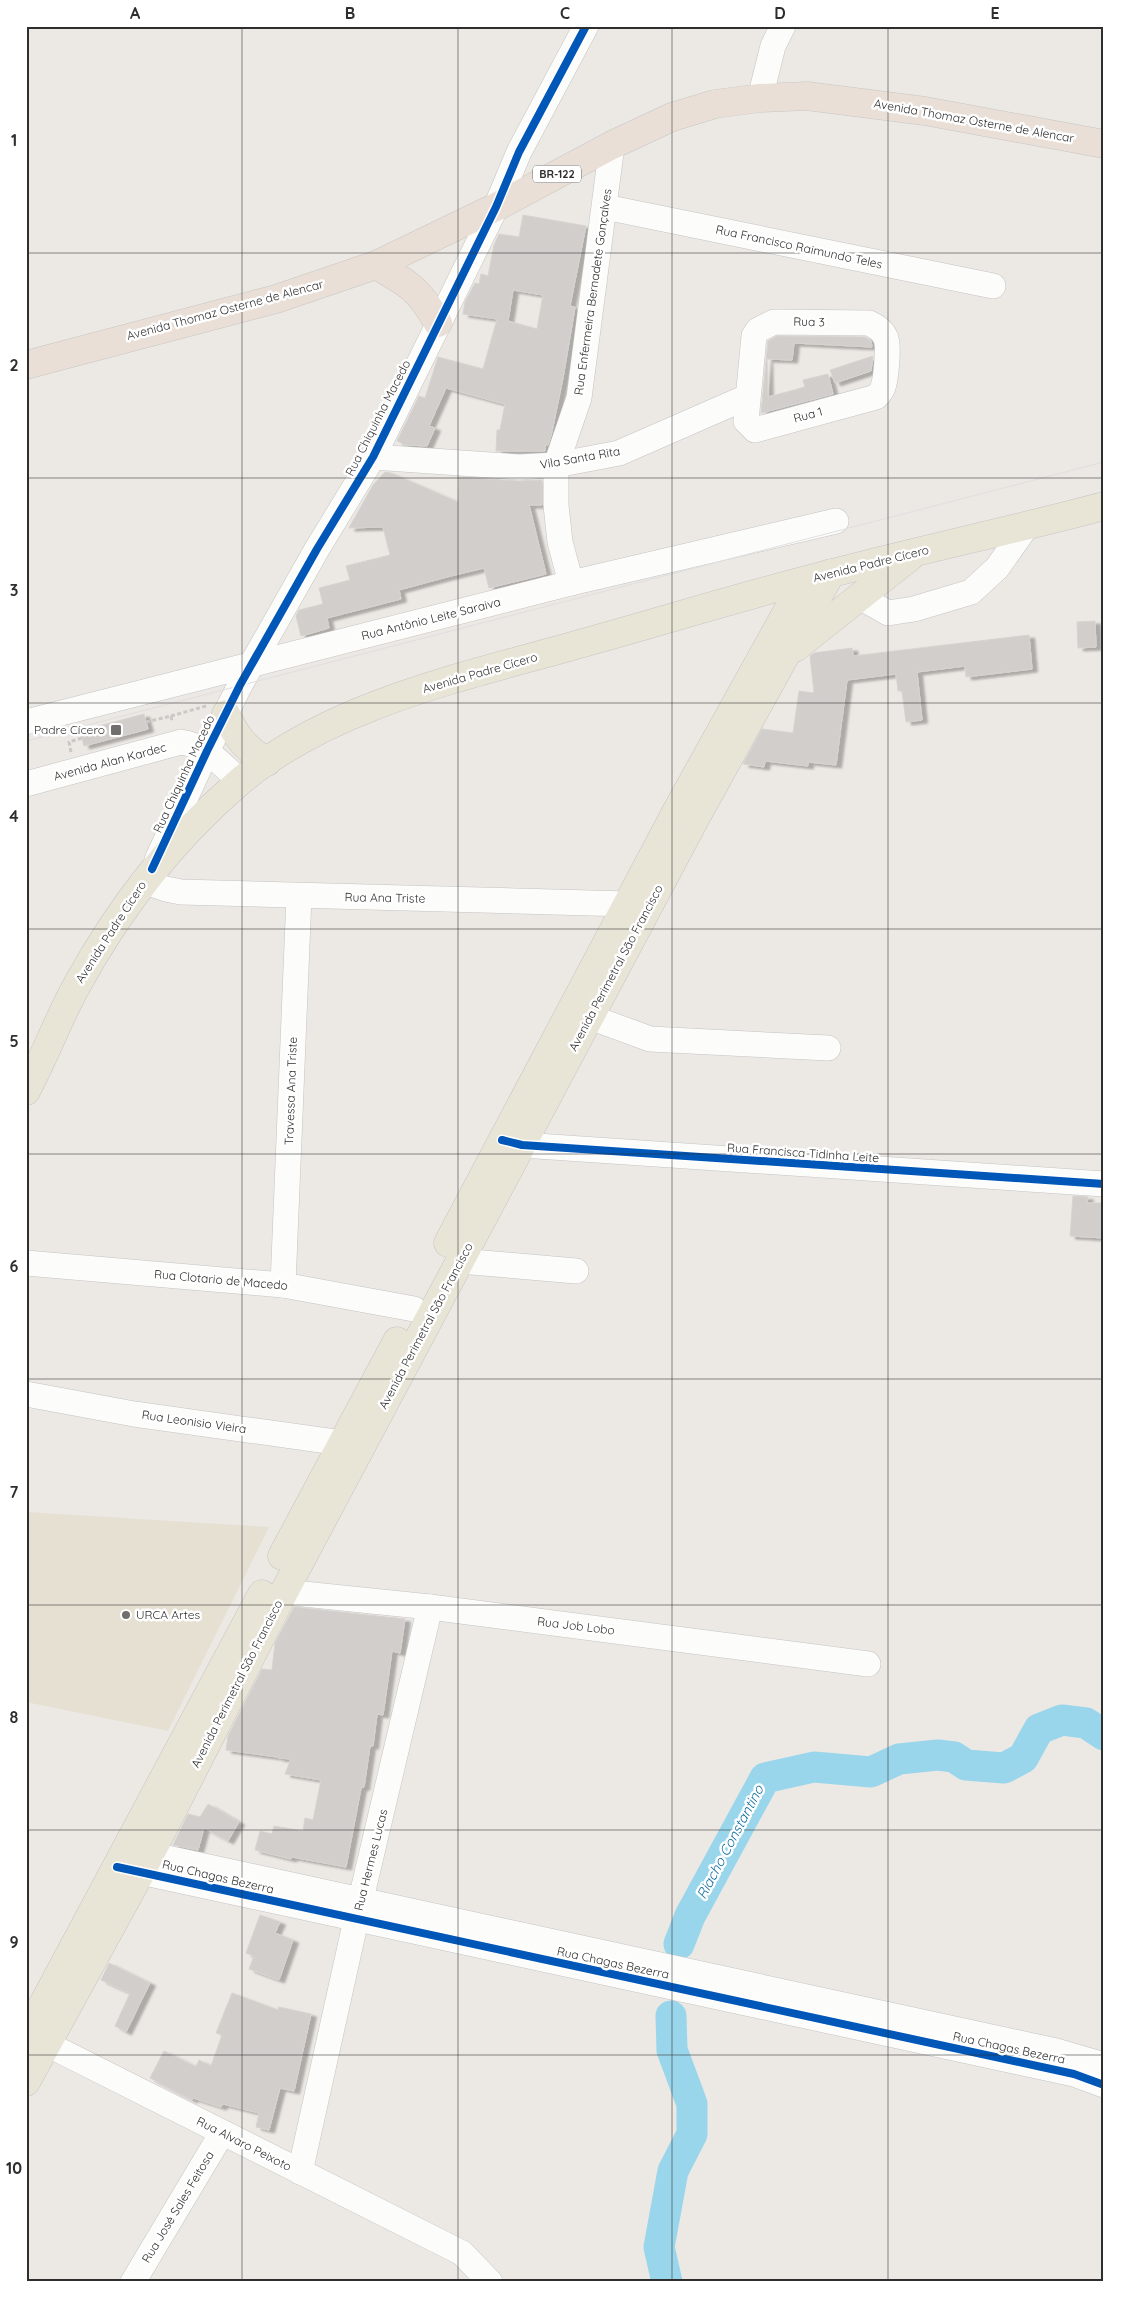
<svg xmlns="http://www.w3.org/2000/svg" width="1130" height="2308" viewBox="0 0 1130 2308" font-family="Quicksand,sans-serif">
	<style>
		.education { fill: #e6e0d3 }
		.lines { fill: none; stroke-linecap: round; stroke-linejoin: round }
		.river { stroke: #99d6ec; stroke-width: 31 }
		.building { fill: #d1cecb; stroke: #d7d4d0; fill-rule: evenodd; filter: url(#shadow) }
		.minor-casing { stroke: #c5c4c5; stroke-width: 26 }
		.major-casing { stroke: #c6c5c4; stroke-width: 29 }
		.highway-casing { stroke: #c6c5c4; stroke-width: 29 }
		.path { stroke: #c9c9c8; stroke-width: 3; stroke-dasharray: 4 2.5; stroke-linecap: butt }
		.minor { stroke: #fcfcfb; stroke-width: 25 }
		.major { stroke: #e8e4d6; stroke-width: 28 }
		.highway { stroke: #eadfd6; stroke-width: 28 }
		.tram { stroke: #dfdfe1; stroke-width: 1 }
		.cycleway-casing { stroke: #fff; stroke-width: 11 }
		.cycleway { stroke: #0057b8; stroke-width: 8 }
		.grid { fill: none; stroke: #2e2e2e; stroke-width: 1; stroke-opacity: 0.55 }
		.poi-dot { fill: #706f6e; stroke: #fff; stroke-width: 2 }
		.labels { text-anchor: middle; stroke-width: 5; stroke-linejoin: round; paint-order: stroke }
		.shield { fill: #fff; stroke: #6d6d6d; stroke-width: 1 }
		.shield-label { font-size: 11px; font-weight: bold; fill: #2e2e2e }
		.street-label { font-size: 12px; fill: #2e2e2e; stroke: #fff }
		.poi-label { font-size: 12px; fill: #2e2e2e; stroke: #fff; text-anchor: end }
		.water-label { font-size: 14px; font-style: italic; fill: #0d6fa3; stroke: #fff }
		.neatline { fill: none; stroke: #2e2e2e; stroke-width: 2 }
		.grid-label { font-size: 16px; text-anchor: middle; font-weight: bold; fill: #2e2e2e }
	</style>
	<defs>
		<filter id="shadow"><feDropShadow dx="5.5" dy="3" stdDeviation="1" flood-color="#0004"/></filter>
	</defs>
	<rect width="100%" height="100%" fill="#ece8e4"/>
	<path class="education" d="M26,1512L269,1527L168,1731L26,1702Z"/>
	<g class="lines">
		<g class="river">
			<path d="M679,1944L690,1916L765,1778L814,1767L871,1772L899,1759L938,1755L954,1757L966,1765L1004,1768L1023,1758L1039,1729L1062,1720L1086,1723L1104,1735"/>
			<path d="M667,2282L659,2247L673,2171L692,2134V2104L672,2050L671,2016"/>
		</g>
	</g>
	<g class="building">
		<path d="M523,215L586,226L570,306L575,307L563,378L551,436L548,445H545V451H496L497,430H500L505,404L446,388L429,426L435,428L427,446L406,445L397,441L419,396L425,398L438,357L483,369L497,319L463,314L465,302L475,283L479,284L481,274L488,276L494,245L499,234L519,237ZM513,290L543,295L537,329L508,321Z"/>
		<path d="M777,336L865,337L871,341L872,347L794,343L792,360L767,359L768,397L805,387L803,380L828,374L833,394L761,413L768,341Z"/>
		<path d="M873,356L871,371L835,383L830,370Z"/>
		<path d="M385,472L391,473L458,502L459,477L518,481L542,480V505H529L546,574L489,588L484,568L447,577L399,590L401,599L327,618L329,628L301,636L296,616L299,610L323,604L319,588L350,580L346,566L390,555L383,527L349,528L373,485Z"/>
		<path d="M1095,621L1096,647L1078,648L1077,622Z"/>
		<path d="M1029,635L1032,669L966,677L965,666L917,672L922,720L906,722L902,691H898L896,674L847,680L836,765L808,762V766L765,761L764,767L743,764L762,729L793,733L799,691L814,693L810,656L814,653L852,648L853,656Z"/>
		<path d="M144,714L148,729L84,746L80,731Z"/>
		<path d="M1073,1196L1088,1197L1087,1203H1104V1238L1070,1236Z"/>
		<path d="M294,1607L405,1619L400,1653L392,1651L383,1715L377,1714L373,1746H370L364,1787L361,1788L346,1867L292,1857L291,1859L255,1850L260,1831L272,1834L274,1826L303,1831L305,1818L313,1820L321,1780L285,1774L291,1759L278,1758L279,1754L277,1757L226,1750L228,1736L262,1669L272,1670L275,1643Z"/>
		<path d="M208,1804L239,1822L228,1841L204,1828L198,1850L173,1845L188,1814L200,1817Z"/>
		<path d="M260,1915L280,1922L275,1933L293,1940L279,1980L249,1969L254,1956L246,1953Z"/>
		<path d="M109,1963L150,1983L126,2032L115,2026L130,1993L101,1980Z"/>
		<path d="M232,1993L278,2010L279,2007L311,2014L294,2091L280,2088L269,2130L256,2127L259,2113L223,2104L221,2107L193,2098L192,2100L150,2078L164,2051L196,2067L199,2060L211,2066L222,2035L216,2033Z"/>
	</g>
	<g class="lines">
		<g class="minor-casing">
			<g id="minor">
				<path d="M760,98L773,46L783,26"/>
				<path d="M605,207L993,286"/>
				<path d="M774,322L869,323C877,327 884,331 886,339C889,347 886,379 883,387C882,391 879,394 876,397L755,430L746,421L754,336L758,330Z"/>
				<path d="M373,457L519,467L556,465L619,453L747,397"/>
				<path d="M571,583L560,542L556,505V465L579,398L612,145"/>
				<path d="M860,597L888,613L914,609L971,592L997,568L1026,527"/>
				<path d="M26,722L571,583L836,521"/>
				<path d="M26,784L181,742C207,746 222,765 240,781"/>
				<path d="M157,860L207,751L240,685L317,549L373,457L496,207L519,152L586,26"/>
				<path d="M143,881L166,889L181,892L628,904"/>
				<path d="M590,1017L650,1039L828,1048"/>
				<path d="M504,1141L522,1145L1104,1184"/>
				<path d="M460,1261L576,1271"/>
				<path d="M26,1263L283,1285L414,1309"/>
				<path d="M283,1285L299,896"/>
				<path d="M26,1394L134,1414L342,1443L361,1450"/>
				<path d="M284,1592L430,1607L868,1664"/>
				<path d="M130,1850L1056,2051L1104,2065"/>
				<path d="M122,1868L1074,2074L1104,2085"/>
				<path d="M29,2035L462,2253L490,2282"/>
				<path d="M300,2172L356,1920L430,1607"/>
				<path d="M133,2282L222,2133"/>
			</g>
		</g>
		<g class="major-casing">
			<g id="major">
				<path d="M795,648L910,557"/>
				<path d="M226,714C235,736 246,749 267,762"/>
				<path d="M26,1091C45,1056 58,1019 77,985C119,908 170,842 237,784C329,704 468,676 583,643C666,620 749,594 833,573C923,549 1014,530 1104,506"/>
				<path d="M448,1243L676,812L804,581"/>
				<path d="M282,1556L397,1341"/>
				<path d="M26,2036L262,1594"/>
				<path d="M26,2082L141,1872L284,1592L695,819L831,573"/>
			</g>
		</g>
		<g class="highway-casing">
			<g id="highway">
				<path d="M376,265C408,283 420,290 438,323"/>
				<path d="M26,365L276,299L376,265L496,207L612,145L672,117L715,104L760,98L807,96L925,111L1104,144"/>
			</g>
		</g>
		<g class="path">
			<path d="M171,716L206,706"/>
			<path d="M146,722L171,716L172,722"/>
			<path d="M71,752L69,742L82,738"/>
		</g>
		<use href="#minor" class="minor"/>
		<use href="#major" class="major"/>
		<use href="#highway" class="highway"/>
		<path class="tram" d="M26,741L1104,462"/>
		<g class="cycleway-casing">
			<g id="cycleway">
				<path d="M152,869L207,751L240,685L317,549L373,457L496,207L519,152L586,26"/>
				<path d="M502,1140L522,1145L1104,1184"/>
				<path d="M117,1867L1074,2074L1104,2085"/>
			</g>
		</g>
		<use href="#cycleway" class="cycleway"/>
	</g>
	<path class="grid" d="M242,26V2282M458,26V2282M672,26V2282M888,26V2282M26,253H1104M26,478H1104M26,703H1104M26,929H1104M26,1154H1104M26,1379H1104M26,1605H1104M26,1830H1104M26,2055H1104"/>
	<g class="poi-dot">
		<rect x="110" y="724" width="12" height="12" rx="2.5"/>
		<circle cx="126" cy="1615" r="5"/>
	</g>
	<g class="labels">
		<rect class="shield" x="533" y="165.5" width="48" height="17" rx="4"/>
		<g class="shield-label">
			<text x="557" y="178">BR-122</text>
		</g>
		<g class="street-label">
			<text transform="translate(974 121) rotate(10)" y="4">Avenida Thomaz Osterne de Alencar</text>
			<text transform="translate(799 247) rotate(12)" y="4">Rua Francisco Raimundo Teles</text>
			<text transform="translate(593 292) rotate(-82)" y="4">Rua Enfermeira Bernadete Gonçalves</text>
			<text transform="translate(225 310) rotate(-15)" y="4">Avenida Thomaz Osterne de Alencar</text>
			<text transform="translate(809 322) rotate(1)" y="4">Rua 3</text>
			<text transform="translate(808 415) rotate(-15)" y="4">Rua 1</text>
			<text transform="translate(378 418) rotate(-63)" y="4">Rua Chiquinha Macedo</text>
			<text transform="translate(580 458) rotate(-10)" y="4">Vila Santa Rita</text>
			<text transform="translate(871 564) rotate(-14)" y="4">Avenida Padre Cícero</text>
			<text transform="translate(431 619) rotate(-14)" y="4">Rua Antônio Leite Saraiva</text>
			<text transform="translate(480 673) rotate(-16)" y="4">Avenida Padre Cícero</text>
			<text transform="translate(110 762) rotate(-15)" y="4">Avenida Alan Kardec</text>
			<text transform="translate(184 774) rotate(-65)" y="4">Rua Chiquinha Macedo</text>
			<text transform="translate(385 898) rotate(1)" y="4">Rua Ana Triste</text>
			<text transform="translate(111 932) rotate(-57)" y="4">Avenida Padre Cícero</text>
			<text transform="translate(616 968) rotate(-62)" y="4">Avenida Perimetral São Francisco</text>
			<text transform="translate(291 1091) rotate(-88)" y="4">Travessa Ana Triste</text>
			<text transform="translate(803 1153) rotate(4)" y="4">Rua Francisca Tidinha Leite</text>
			<text transform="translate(221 1280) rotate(5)" y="4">Rua Clotario de Macedo</text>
			<text transform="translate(426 1326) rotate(-62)" y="4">Avenida Perimetral São Francisco</text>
			<text transform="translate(194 1422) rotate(8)" y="4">Rua Leonisio Vieira</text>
			<text transform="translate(576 1626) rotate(7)" y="4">Rua Job Lobo</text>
			<text transform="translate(237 1684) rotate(-63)" y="4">Avenida Perimetral São Francisco</text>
			<text transform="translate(371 1860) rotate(-76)" y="4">Rua Hermes Lucas</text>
			<text transform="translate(218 1877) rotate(13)" y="4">Rua Chagas Bezerra</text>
			<text transform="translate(613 1963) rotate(12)" y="4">Rua Chagas Bezerra</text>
			<text transform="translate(1009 2048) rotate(12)" y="4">Rua Chagas Bezerra</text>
			<text transform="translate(244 2144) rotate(27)" y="4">Rua Alvaro Peixoto</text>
			<text transform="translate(178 2207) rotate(-59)" y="4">Rua José Sales Feitosa</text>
		</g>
		<g class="poi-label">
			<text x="105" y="734">Padre Cícero</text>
			<text x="136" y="1619" text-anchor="start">URCA Artes</text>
		</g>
		<g class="water-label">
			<text transform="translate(730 1842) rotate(-62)" y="5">Riacho Constantino</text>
		</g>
	</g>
	<rect width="1130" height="2308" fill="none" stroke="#ffffff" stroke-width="55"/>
	<rect x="28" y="28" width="1074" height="2252" class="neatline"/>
	<g class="grid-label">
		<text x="135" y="19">A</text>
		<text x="350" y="19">B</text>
		<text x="565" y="19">C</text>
		<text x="780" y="19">D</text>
		<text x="995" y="19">E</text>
		<text x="14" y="146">1</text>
		<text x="14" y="371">2</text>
		<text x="14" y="596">3</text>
		<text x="14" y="822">4</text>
		<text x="14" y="1047">5</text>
		<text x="14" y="1272">6</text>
		<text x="14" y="1498">7</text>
		<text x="14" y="1723">8</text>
		<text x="14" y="1948">9</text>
		<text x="14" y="2174">10</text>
	</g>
</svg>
